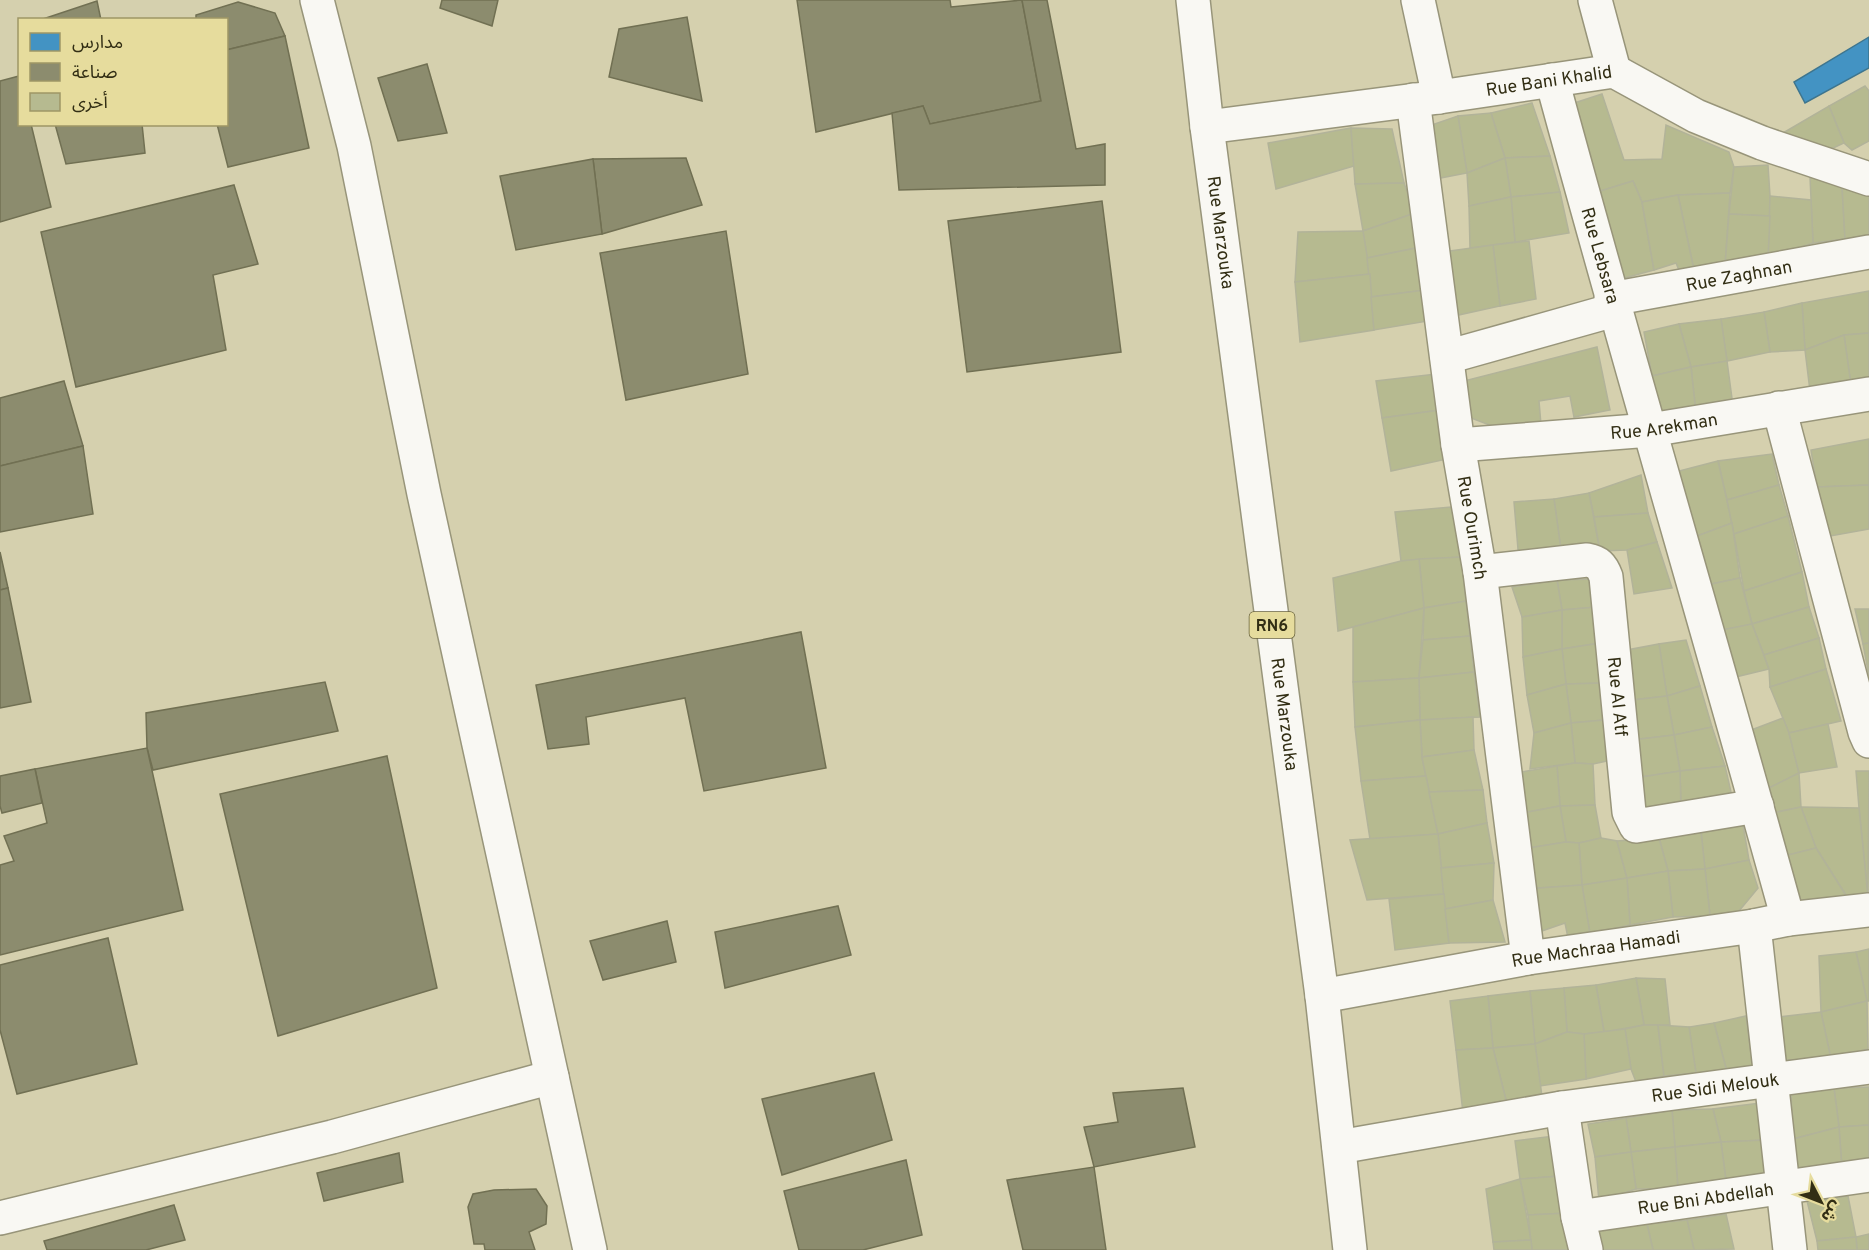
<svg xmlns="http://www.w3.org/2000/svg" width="1869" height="1250" viewBox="0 0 1869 1250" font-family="Overpass,'Noto Sans Arabic',sans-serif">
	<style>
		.schools { fill: #4393c3; stroke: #3e758e; stroke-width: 1.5 }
		.industry { fill: #8c8c6e; stroke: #717053; stroke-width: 1.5 }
		.building { fill: #b6ba90; stroke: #b2b399; stroke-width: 1.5 }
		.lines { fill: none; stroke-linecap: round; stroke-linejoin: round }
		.minor-casing { stroke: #98957a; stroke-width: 36 }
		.major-casing { stroke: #98957a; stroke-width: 36 }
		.minor { stroke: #f9f8f3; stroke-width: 33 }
		.major { stroke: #f9f8f3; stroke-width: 33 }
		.labels { text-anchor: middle; stroke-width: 6; stroke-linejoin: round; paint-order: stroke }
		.shield { fill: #e6dc9d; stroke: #68623d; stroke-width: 1.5 }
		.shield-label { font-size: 16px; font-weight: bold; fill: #322e14 }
		.street-label { font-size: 18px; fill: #322e14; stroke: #e6dc9d }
	</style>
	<rect width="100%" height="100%" fill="#d5d0ae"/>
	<path class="schools" d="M1869,37V68L1805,103L1794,82Z"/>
	<g class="industry">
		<path d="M442,0H498L492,26L440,8Z"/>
		<path d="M797,0H950L951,7L1022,0L1041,101L930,124L923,106L816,132Z"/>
		<path d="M1022,0H1047L1076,149L1105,144V185L899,190L892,113L923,106L930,124L1041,101Z"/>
		<path d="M97,1L101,20H40Z"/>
		<path d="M238,2L275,13L285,36L226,50V20H196V15Z"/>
		<path d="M687,17L702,101L609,77L619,29Z"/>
		<path d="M285,36L309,148L228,167L217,124H226V50Z"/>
		<path d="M427,64L447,133L398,141L378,78Z"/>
		<path d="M19,76L20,124H31L51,207L0,222V81Z"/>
		<path d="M55,124H142L145,153L66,164Z"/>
		<path d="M686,158L702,205L602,234L593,159Z"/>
		<path d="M593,159L602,234L516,250L500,176Z"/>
		<path d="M234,185L258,264L213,275L226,350L76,387L41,232Z"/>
		<path d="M1102,201L1121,352L967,372L948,221Z"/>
		<path d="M726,231L748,374L626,400L600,253Z"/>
		<path d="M64,381L83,446L0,466V398Z"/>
		<path d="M83,446L93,514L0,532V466Z"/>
		<path d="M0,552L8,588L0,590Z"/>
		<path d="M8,588L31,702L0,708V590Z"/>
		<path d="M801,632L826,768L704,791L685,698L586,717L589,744L548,749L536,685Z"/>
		<path d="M325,682L338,731L153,770L147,748L146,713Z"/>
		<path d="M147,748L183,910L0,955V865L14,861L4,836L47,823L35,769Z"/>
		<path d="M387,756L437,988L278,1036L220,794Z"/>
		<path d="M35,769L42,803L2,813L0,806V776Z"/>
		<path d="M838,906L851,955L725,988L715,932Z"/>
		<path d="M667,921L676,962L603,980L590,941Z"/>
		<path d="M108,938L137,1064L17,1094L0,1030V965Z"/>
		<path d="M874,1073L892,1140L782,1175L762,1099Z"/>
		<path d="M1183,1088L1195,1147L1094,1167L1084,1127L1118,1122L1113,1093Z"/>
		<path d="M399,1153L403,1182L324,1201L317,1173Z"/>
		<path d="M906,1160L922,1235L863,1250H799L784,1191Z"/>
		<path d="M1094,1167L1106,1250H1023L1007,1180Z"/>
		<path d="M536,1189L547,1206L546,1224L529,1232L535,1250H485L484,1244H474L468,1207L473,1194L494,1190Z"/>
		<path d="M174,1205L185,1240L146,1250H47L44,1241Z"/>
	</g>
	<g class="building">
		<path d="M1865,86L1869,91V141L1852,150L1844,143L1829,106Z"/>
		<path d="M1602,94L1624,160L1662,159L1666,125L1729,152L1734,167L1730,193L1678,195L1642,202L1633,181L1594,193L1568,105Z"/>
		<path d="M1532,103L1550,156L1505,158L1491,113Z"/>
		<path d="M1829,106L1844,143L1825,152L1783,133Z"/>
		<path d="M1491,113L1505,158L1467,173L1458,116Z"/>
		<path d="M1458,116L1467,173L1430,180L1423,128Z"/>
		<path d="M1351,128L1354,166L1276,189L1268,143Z"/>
		<path d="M1351,128L1392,129L1404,183L1355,184Z"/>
		<path d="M1550,156L1560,192L1511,197L1505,158Z"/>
		<path d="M1505,158L1511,197L1469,206L1467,173Z"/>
		<path d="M1768,165L1770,196V216L1729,214L1734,167Z"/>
		<path d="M1810,177L1842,186L1845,239L1813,243Z"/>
		<path d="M1633,181L1642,202L1654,270L1617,280L1594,193Z"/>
		<path d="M1404,183L1415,213L1363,231L1355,184Z"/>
		<path d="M1842,186L1869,195V238L1845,239Z"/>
		<path d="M1560,192L1569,233L1515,242L1511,197Z"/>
		<path d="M1730,193L1725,266L1694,270L1678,195Z"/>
		<path d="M1678,195L1694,270L1681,275L1676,263L1654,270L1642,202Z"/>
		<path d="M1770,196L1811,200L1813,243L1768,258Z"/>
		<path d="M1511,197L1515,242L1470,248L1469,206Z"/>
		<path d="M1415,213L1416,248L1367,258L1363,231Z"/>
		<path d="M1729,214L1770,216L1768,258L1725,266Z"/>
		<path d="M1363,231L1370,274L1295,282L1298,232Z"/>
		<path d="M1529,241L1536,299L1500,306L1493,245Z"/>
		<path d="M1493,245L1500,306L1454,316L1443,252Z"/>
		<path d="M1416,248L1425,290L1371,297L1367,258Z"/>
		<path d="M1370,274L1374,330L1300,342L1295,282Z"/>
		<path d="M1425,290L1428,321L1374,330L1371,297Z"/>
		<path d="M1869,291V333L1844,335L1805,350L1802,303Z"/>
		<path d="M1802,303L1805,350L1770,352L1764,312Z"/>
		<path d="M1764,312L1770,352L1727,361L1721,319Z"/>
		<path d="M1721,319L1727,361L1691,367L1679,324Z"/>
		<path d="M1679,324L1691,367L1652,376L1644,332Z"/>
		<path d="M1869,333V381L1851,385L1844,335Z"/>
		<path d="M1844,335L1851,385L1810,391L1805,350Z"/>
		<path d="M1597,347L1610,410L1574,417L1570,396L1539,401L1541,425L1508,432L1471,418L1464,381Z"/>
		<path d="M1727,361L1733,406L1696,414L1691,367Z"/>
		<path d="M1691,367L1696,414L1658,417L1652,376Z"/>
		<path d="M1436,374L1440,410L1382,418L1376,381Z"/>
		<path d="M1440,410L1447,459L1391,471L1382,418Z"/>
		<path d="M1869,439V485L1817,487L1811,450Z"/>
		<path d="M1772,454L1779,485L1727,500L1718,461Z"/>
		<path d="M1718,461L1732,523L1689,539L1679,471Z"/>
		<path d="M1641,475L1648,513L1594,517L1589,493Z"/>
		<path d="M1779,485L1788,516L1734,534L1727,500Z"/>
		<path d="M1869,485V529L1825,537L1817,487Z"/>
		<path d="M1589,493L1600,551L1562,557L1554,499Z"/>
		<path d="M1554,499L1562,557L1519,561L1514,502Z"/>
		<path d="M1451,507L1462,557L1401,561L1395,512Z"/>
		<path d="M1648,513L1657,542L1627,550L1600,551L1594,517Z"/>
		<path d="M1788,516L1802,572L1744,591L1734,534Z"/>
		<path d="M1732,523L1740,578L1702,586L1689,539Z"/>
		<path d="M1657,542L1672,588L1634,594L1627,550Z"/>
		<path d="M1462,557L1466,601L1424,608L1419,559Z"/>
		<path d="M1419,559L1424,608L1338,631L1333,578L1401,561Z"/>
		<path d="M1802,572L1809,607L1752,624L1744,591Z"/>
		<path d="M1740,578L1752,624L1712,632L1702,586Z"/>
		<path d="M1594,579L1596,607L1562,610L1557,580Z"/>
		<path d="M1557,580L1562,610L1522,617L1512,587Z"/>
		<path d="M1466,601L1470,636L1423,640L1424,608Z"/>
		<path d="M1596,607L1600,643L1562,649V610Z"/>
		<path d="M1809,607L1819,638L1764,655L1752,624Z"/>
		<path d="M1424,608L1419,678L1353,682V627Z"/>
		<path d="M1855,609H1869V643L1863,644Z"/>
		<path d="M1562,610V649L1523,657L1522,617Z"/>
		<path d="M1752,624L1769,669L1723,680L1712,632Z"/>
		<path d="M1470,636L1474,672L1419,678L1423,640Z"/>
		<path d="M1819,638L1826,669L1770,687L1769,669L1764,655Z"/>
		<path d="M1686,640L1700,686L1667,696L1659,644Z"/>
		<path d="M1600,643L1604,683L1566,684L1562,649Z"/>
		<path d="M1869,643V676L1863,644Z"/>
		<path d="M1659,644L1667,696L1624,701L1627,650Z"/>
		<path d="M1562,649L1566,684L1527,695L1523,657Z"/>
		<path d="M1826,669L1841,721L1789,733L1770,687Z"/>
		<path d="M1474,672L1480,717L1420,720L1419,678Z"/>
		<path d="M1419,678L1420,720L1355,727L1353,682Z"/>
		<path d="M1604,683V720L1571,723L1566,684Z"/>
		<path d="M1566,684L1571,723L1534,733L1527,695Z"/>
		<path d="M1700,686L1712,727L1674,735L1667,696Z"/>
		<path d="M1667,696L1674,735L1632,740L1624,701Z"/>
		<path d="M1473,717L1474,750L1422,757L1420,720Z"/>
		<path d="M1783,718L1789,733L1799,773L1763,791L1746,732Z"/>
		<path d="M1420,720L1422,757L1426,776L1361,781L1355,727Z"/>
		<path d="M1604,720L1612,760L1593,764L1575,763L1571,723Z"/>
		<path d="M1571,723L1575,763L1530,769L1534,733Z"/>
		<path d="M1828,724L1837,767L1799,773L1789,733Z"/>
		<path d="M1712,727L1725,766L1680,771L1674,735Z"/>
		<path d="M1674,735L1680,771L1635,778L1632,740Z"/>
		<path d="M1474,750L1483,790L1429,792L1422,757Z"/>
		<path d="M1575,763L1593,764L1595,805L1560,806L1557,766Z"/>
		<path d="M1557,766L1560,806L1518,814L1515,773Z"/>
		<path d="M1725,766L1734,805L1681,809L1680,771Z"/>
		<path d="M1680,771L1681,809L1638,820L1635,778Z"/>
		<path d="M1856,771H1869L1868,897L1859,808Z"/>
		<path d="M1799,773L1801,807L1768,814L1763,791Z"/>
		<path d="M1426,776L1438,834L1370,839L1361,781Z"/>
		<path d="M1483,790L1487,823L1438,834L1429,792Z"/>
		<path d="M1595,805L1601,838L1579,843L1566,842L1560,806Z"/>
		<path d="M1560,806L1566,842L1522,849L1518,814Z"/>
		<path d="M1801,807L1859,808L1868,897H1847L1816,848Z"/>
		<path d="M1801,807L1816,848L1780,857L1768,814Z"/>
		<path d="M1487,823L1494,863L1441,868L1438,834Z"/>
		<path d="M1743,825L1749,860L1705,869L1701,832Z"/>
		<path d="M1701,832L1705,869L1668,871L1659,838Z"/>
		<path d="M1438,834L1444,894L1367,900L1350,840Z"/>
		<path d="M1601,838L1617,841L1627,878L1582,885L1579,843Z"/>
		<path d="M1659,838L1668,871L1627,878L1617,841Z"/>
		<path d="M1566,842L1579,843L1582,885L1525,889L1522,849Z"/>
		<path d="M1816,848L1847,897L1800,904L1780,857Z"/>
		<path d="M1749,860L1758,888L1734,917L1710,916L1705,869Z"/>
		<path d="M1494,863L1493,900L1445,909L1441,868Z"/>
		<path d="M1705,869L1710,916L1673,917L1668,871Z"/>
		<path d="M1668,871L1673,917L1630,925L1627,878Z"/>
		<path d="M1627,878L1630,925L1590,934L1582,885Z"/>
		<path d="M1582,885L1590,934L1568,938L1565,923L1539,932L1525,889Z"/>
		<path d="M1444,894L1449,943L1395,950L1389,899Z"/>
		<path d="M1493,900L1505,942L1449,943L1445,909Z"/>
		<path d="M1869,949V1001H1867L1856,952Z"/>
		<path d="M1856,952L1867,1001L1821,1012L1819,956Z"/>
		<path d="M1636,978L1665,979L1670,1025H1644Z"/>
		<path d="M1636,978L1644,1025L1604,1032L1596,985Z"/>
		<path d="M1596,985L1604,1032L1584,1034L1567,1032L1564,988Z"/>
		<path d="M1564,988L1567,1032L1535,1044L1530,991Z"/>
		<path d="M1530,991L1535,1044L1493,1048L1488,996Z"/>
		<path d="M1488,996L1493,1048L1456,1050L1450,1001Z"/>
		<path d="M1867,1001L1868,1049L1831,1059L1821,1012Z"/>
		<path d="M1821,1012L1831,1059L1786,1060L1779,1017Z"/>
		<path d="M1746,1016L1753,1067L1727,1072L1714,1023Z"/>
		<path d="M1714,1023L1727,1072L1696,1073L1689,1027Z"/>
		<path d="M1644,1025H1658L1664,1076L1636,1082L1631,1069L1625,1029Z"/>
		<path d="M1658,1025L1689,1027L1696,1073L1664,1076Z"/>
		<path d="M1625,1029L1631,1069L1586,1079L1584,1034Z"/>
		<path d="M1567,1032L1584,1034L1586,1079L1540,1086L1535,1044Z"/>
		<path d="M1535,1044L1543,1104H1507L1493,1048Z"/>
		<path d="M1493,1048L1507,1104L1463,1113L1456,1050Z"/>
		<path d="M1869,1087V1125L1839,1127L1834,1088Z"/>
		<path d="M1834,1088L1839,1127L1793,1139L1791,1093Z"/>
		<path d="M1760,1103L1765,1140L1721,1142L1713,1109Z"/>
		<path d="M1713,1109L1721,1142L1675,1147L1672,1110Z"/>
		<path d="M1672,1110L1675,1147L1631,1152L1626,1118Z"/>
		<path d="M1626,1118L1631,1152L1595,1157L1588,1124Z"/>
		<path d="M1869,1125V1165L1842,1169L1839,1127Z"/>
		<path d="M1839,1127L1842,1169L1799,1179L1793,1139Z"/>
		<path d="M1554,1136L1560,1176L1520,1179L1515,1141Z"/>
		<path d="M1765,1140L1774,1171L1726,1181L1721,1142Z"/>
		<path d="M1721,1142L1726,1181L1678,1189L1675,1147Z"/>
		<path d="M1675,1147L1678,1189H1636L1631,1152Z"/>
		<path d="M1631,1152L1636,1189L1599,1201L1595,1157Z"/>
		<path d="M1560,1176L1568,1213L1528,1215L1520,1179Z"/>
		<path d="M1520,1179L1531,1240L1493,1242L1486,1189Z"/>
		<path d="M1848,1196L1856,1237L1817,1241L1807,1201Z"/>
		<path d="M1568,1213L1569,1250H1532L1528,1215Z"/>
		<path d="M1726,1214L1734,1249L1694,1250L1687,1220Z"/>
		<path d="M1687,1220L1694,1250H1653L1647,1224Z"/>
		<path d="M1647,1224L1653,1250H1597L1595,1231Z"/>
		<path d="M1869,1234V1250H1857L1856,1237Z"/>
		<path d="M1856,1237L1857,1250H1818L1817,1241Z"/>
		<path d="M1531,1240L1532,1250H1494L1493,1242Z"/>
	</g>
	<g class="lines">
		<g class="minor-casing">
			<g id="minor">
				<path d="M317,0L354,146L424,494L590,1250"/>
				<path d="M1418,0L1439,97"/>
				<path d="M1595,0L1614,71"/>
				<path id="s1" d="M1552,80C1628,361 1711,639 1788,919"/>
				<path id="s2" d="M1413,100L1458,445L1480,572L1528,958"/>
				<path id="s3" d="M1207,127L1439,97L1614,71L1696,116L1762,143L1869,179"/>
				<path id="s4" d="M1611,299L1869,252"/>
				<path d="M1447,357L1614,310"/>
				<path d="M1779,408L1865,732L1869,741"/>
				<path id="s5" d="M1458,445L1650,430L1869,394"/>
				<path id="s6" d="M1480,572L1587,560C1598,562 1602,566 1606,577L1629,812L1636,826L1757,806"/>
				<path d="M1754,926L1790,1250"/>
				<path id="s7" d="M1322,996L1528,958L1754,926L1788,919L1869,910"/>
				<path d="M1562,1108L1578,1217L1586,1250"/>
				<path id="s8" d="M1339,1147L1562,1108L1869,1067"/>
				<path id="s9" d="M1578,1217L1869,1175"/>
				<path d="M0,1218L332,1137L552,1077"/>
			</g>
		</g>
		<g class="major-casing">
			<g id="major">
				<path id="s10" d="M1193,0L1207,127L1322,996L1350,1250"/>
			</g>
		</g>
		<use href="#minor" class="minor"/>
		<use href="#major" class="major"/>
	</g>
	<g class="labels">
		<rect class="shield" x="1249.5" y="612" width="45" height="26" rx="4.5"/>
		<g class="shield-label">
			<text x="1272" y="631">RN6</text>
		</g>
		<g class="street-label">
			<text dy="6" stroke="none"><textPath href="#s3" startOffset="345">Rue Bani Khalid</textPath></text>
			<text dy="6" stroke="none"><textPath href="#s10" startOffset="234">Rue Marzouka</textPath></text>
			<text dy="6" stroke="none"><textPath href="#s1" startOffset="182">Rue Lebsara</textPath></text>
			<text dy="6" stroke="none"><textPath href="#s4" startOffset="130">Rue Zaghnan</textPath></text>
			<text dy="6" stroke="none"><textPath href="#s5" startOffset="207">Rue Arekman</textPath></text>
			<text dy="6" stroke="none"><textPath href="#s2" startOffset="432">Rue Ourimch</textPath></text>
			<text dy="6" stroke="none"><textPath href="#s6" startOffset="255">Rue Al Atf</textPath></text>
			<text dy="6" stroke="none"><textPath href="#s10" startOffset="720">Rue Marzouka</textPath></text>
			<text dy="6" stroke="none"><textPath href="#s7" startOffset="278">Rue Machraa Hamadi</textPath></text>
			<text dy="6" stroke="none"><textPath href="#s8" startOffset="381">Rue Sidi Melouk</textPath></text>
			<text dy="6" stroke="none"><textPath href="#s9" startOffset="129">Rue Bni Abdellah</textPath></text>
		</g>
	</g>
	<rect x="18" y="18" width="210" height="108" fill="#e6dc9d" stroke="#9e9666" stroke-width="1.5"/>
	<rect x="30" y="33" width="30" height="18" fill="#4393c3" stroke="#9e9666" stroke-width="1.5"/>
	<text x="72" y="48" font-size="18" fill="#322e14">مدارس</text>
	<rect x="30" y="63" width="30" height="18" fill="#8c8c6e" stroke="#9e9666" stroke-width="1.5"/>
	<text x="72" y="78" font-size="18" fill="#322e14">صناعة</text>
	<rect x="30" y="93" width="30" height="18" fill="#b6ba90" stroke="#9e9666" stroke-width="1.5"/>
	<text x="72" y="108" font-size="18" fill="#322e14">أخرى</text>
	<g transform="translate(1821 1202) rotate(132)" stroke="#e6dc9d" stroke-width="4.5" paint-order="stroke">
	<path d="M0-4.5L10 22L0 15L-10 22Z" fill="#322e14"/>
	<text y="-9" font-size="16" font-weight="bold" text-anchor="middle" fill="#322e14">ش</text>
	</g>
</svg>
